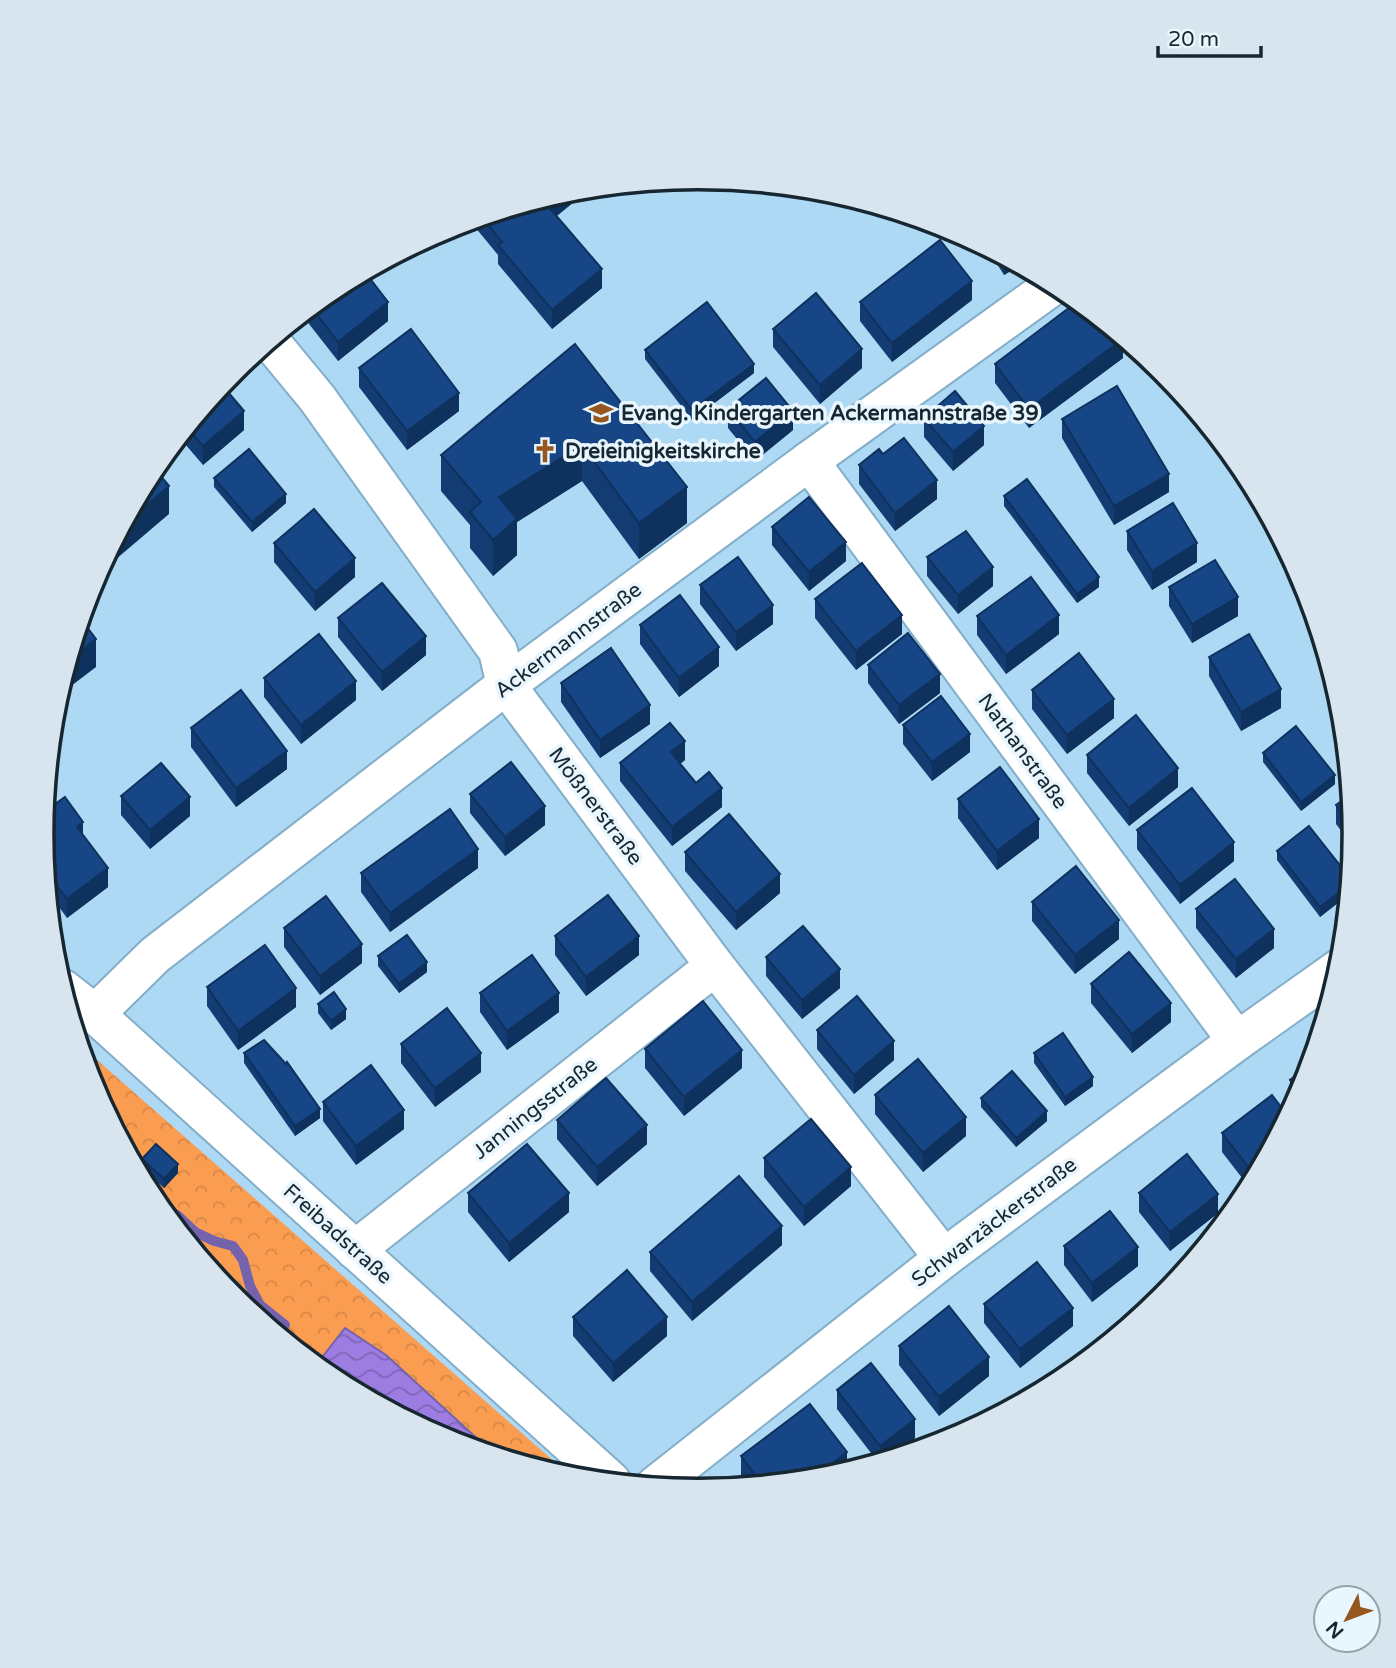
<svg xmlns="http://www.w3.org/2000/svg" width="1396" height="1668" viewBox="0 0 1396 1668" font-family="'Varela Round',sans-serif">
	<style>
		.park { fill: url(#park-crowns) }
		.water { fill: url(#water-waves); stroke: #7463ac; stroke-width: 2 }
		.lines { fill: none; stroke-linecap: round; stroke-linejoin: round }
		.stream { stroke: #7463ac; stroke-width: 10 }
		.minor-casing { stroke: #83aec9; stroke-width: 42 }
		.minor { stroke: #fff; stroke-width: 38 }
		.wall { fill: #133c72 }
		.shaded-wall { fill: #0f315d }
		.building { fill: #164685; stroke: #0f315d; stroke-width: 2 }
		.labels { text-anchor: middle; stroke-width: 7; stroke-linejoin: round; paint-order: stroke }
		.poi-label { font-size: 21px; font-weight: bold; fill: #162731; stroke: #e9f6fe; text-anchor: start }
		.street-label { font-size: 21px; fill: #162731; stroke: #e9f6fe }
		.rim { fill: none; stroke: #162731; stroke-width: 3.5 }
	</style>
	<defs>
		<pattern id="park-crowns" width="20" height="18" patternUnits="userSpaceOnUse" patternTransform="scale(1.75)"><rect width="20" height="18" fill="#fb9d51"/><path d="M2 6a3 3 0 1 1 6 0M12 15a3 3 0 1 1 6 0" fill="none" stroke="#d68747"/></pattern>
		<pattern id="water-waves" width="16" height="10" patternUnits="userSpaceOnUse" patternTransform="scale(1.75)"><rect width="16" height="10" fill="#9d7de1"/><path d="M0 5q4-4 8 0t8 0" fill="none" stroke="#7f66b7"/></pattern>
	</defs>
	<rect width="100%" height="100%" fill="#aed9f5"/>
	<path class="park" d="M80,1045L573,1478L494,1454L386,1355L345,1328L316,1365L234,1298L152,1198L92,1085Z"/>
	<path class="water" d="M345,1328L386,1355L494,1454L447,1440L333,1379L316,1365Z"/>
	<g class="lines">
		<g class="stream">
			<path d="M105,1110L115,1118L124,1145"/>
			<path d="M160,1207L177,1215L195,1232L214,1241L233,1246L243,1260L250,1286L260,1305L285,1325"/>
		</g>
		<g class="minor-casing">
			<g id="minor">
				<path d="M270,341L317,398L498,651L506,685L715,966L944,1258"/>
				<path d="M809,461L1237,1041"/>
				<path d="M63,989L95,1014L611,1481"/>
				<path d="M95,1014L155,955L506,685L809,461L1055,284"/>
				<path d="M355,1250L715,966"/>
				<path d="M655,1486L944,1258L1237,1041L1340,968"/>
			</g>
		</g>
		<use href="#minor" class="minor"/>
	</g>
	<g class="wall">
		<path d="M590,189L556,216L602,288L552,329L498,264V255L470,221L570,191Z"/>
		<path d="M987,248L1019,266L1004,275Z"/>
		<path d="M334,288L388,321L338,361L302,315Z"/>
		<path d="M972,300L892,362L860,321V302Z"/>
		<path d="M773,329L862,368L820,404L773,347Z"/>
		<path d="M575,344L687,523L639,559L582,481L517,522V555L493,576L470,548V525L441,491V455Z"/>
		<path d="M645,350L754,373L692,420L645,359Z"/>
		<path d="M1123,358L1029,428L995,383V364Z"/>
		<path d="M359,368L459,411L407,450L359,387Z"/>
		<path d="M222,385L244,430L203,465L179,437Z"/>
		<path d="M728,409L793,430L755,461L728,428Z"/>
		<path d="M924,418L984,445L953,471L924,437Z"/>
		<path d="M1062,419L1169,492L1114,525L1062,438Z"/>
		<path d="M883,454L937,499L895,531L859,484V465Z"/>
		<path d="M214,478L286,503L252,532L214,487Z"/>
		<path d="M1004,496L1099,587L1077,603L1004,506Z"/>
		<path d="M772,527L846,561L809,591L772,545Z"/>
		<path d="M1127,531L1197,562L1152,590L1127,550Z"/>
		<path d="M274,543L355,577L315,611L274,562Z"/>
		<path d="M927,557L993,586L958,614L927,576Z"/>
		<path d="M700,585L773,624L736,651L700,604Z"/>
		<path d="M1169,587L1238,616L1192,643L1169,606Z"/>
		<path d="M815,599L902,634L856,670L815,618Z"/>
		<path d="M977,616L1059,634L1006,674L977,635Z"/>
		<path d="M338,618L426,655L382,691L338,637Z"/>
		<path d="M640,625L719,666L679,697L640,644Z"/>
		<path d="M1209,657L1281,708L1241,731L1209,676Z"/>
		<path d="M868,665L940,693L899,724L868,683Z"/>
		<path d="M264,678L356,700L301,744L264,697Z"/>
		<path d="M561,683L650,724L600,758L561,702Z"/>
		<path d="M1032,690L1114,718L1067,754L1032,709Z"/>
		<path d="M903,725L970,752L932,781L903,744Z"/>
		<path d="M191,728L287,769L236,807L191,747Z"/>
		<path d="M1263,753L1335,784L1301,811L1263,762Z"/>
		<path d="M1087,755L1178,787L1129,826L1087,773Z"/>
		<path d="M685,760L680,764L696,783L722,807L672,846L620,781V763Z"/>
		<path d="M470,794L545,825L505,856L470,813Z"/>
		<path d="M1350,795L1354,834L1353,846L1336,824V805Z"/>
		<path d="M121,796L190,816L150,849L121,815Z"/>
		<path d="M958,799L1039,838L997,870L958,818Z"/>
		<path d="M1137,830L1234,861L1180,904L1137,849Z"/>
		<path d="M42,834L108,887L67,918L48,892Z"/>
		<path d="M1277,851L1350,878L1348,895L1320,917L1277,860Z"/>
		<path d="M685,852L780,893L736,930L685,871Z"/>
		<path d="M478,868L390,932L361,892V873Z"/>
		<path d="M1032,902L1119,939L1075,974L1032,921Z"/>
		<path d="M1196,909L1274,948L1236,978L1196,928Z"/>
		<path d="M284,928L362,963L320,995L284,947Z"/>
		<path d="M555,936L639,955L586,996L555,955Z"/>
		<path d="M378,956L427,972L399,993L378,966Z"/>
		<path d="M766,957L840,988L802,1019L766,976Z"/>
		<path d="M1091,984L1171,1022L1132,1053L1091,1003Z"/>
		<path d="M207,987L296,1007L238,1050L207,1006Z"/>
		<path d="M480,993L559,1012L507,1050L480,1012Z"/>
		<path d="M318,1004L346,1019L331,1030L318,1013Z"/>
		<path d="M817,1030L894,1060L854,1094L817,1049Z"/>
		<path d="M401,1044L481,1072L435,1107L401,1063Z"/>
		<path d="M645,1049L742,1068L684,1116L645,1068Z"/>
		<path d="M244,1053L320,1118L295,1136L244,1063Z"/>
		<path d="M1034,1053L1093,1086L1065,1106L1034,1063Z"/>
		<path d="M1290,1080L1304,1085L1294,1104L1290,1099Z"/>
		<path d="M875,1095L966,1136L923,1172L875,1114Z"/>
		<path d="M981,1098L1047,1121L1016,1147L981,1107Z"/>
		<path d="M323,1102L404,1129L356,1165L323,1121Z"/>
		<path d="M1288,1116L1249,1187L1222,1152V1133Z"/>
		<path d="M557,1120L647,1144L597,1186L557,1139Z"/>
		<path d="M764,1158L851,1186L804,1226L764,1177Z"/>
		<path d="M142,1159L178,1173L164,1188L142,1168Z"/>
		<path d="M468,1193L569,1212L509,1262L468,1212Z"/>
		<path d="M1139,1193L1218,1213L1170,1251L1139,1212Z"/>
		<path d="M782,1245L692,1321L650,1271V1252Z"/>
		<path d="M1064,1246L1138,1266L1092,1302L1064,1265Z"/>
		<path d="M984,1304L1073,1326L1020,1368L984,1323Z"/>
		<path d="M573,1317L667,1336L613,1382L573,1336Z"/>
		<path d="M899,1346L989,1376L939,1416L899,1365Z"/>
		<path d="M837,1390L915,1438L889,1458L878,1462L837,1409Z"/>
		<path d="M741,1456L847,1471L826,1477L749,1485L741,1475Z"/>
	</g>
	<g class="shaded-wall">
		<path d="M590,189L547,224V205L561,193L570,191Z"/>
		<path d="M1004,257L1019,266L1004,275Z"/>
		<path d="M602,269V288L552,329V310Z"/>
		<path d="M972,281V300L892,362V343Z"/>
		<path d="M388,302V321L338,361V342Z"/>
		<path d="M1123,339V358L1029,428V409Z"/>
		<path d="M862,349V368L820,404V385Z"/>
		<path d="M754,364V373L692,420V410Z"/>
		<path d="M459,393V411L407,450V431Z"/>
		<path d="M244,411V430L203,465V446Z"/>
		<path d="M793,411V430L755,461V442Z"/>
		<path d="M984,426V445L953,471V452Z"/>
		<path d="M582,445V481L517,522V555L493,576V540L499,497Z"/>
		<path d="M1169,474V492L1114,525V506Z"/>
		<path d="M937,480V499L895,531V513Z"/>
		<path d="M169,486V514L95,577L122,526Z"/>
		<path d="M687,487V523L639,559V523Z"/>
		<path d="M286,494V503L252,532V522Z"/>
		<path d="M846,542V561L809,591V572Z"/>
		<path d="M1197,543V562L1152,590V571Z"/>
		<path d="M355,558V577L315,611V592Z"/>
		<path d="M993,567V586L958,614V595Z"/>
		<path d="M1099,577V587L1077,603V594Z"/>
		<path d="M1238,597V616L1192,643V624Z"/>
		<path d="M773,605V624L736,651V632Z"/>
		<path d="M902,615V634L856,670V651Z"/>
		<path d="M1059,615V634L1006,674V655Z"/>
		<path d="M426,636V655L382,691V672Z"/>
		<path d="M96,639V667L58,696L69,660Z"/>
		<path d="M719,647V666L679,697V678Z"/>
		<path d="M940,674V693L899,724V705Z"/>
		<path d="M356,681V700L301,744V725Z"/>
		<path d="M1281,689V708L1241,731V712Z"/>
		<path d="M1114,699V718L1067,754V735Z"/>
		<path d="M650,705V724L600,758V740Z"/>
		<path d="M970,734V752L932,781V762Z"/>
		<path d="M685,741V760L671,771V752Z"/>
		<path d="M287,751V769L236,807V788Z"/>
		<path d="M1178,768V787L1129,826V808Z"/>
		<path d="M1335,775V784L1301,811V802Z"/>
		<path d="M722,788V807L672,846V827Z"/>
		<path d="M190,797V816L150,849V830Z"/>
		<path d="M545,806V825L505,856V837Z"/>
		<path d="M1039,819V838L997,870V851Z"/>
		<path d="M83,822V841L77,827Z"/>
		<path d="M1234,842V861L1180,904V885Z"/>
		<path d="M478,849V868L390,932V913Z"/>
		<path d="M108,868V887L67,918V899Z"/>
		<path d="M780,874V893L736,930V912Z"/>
		<path d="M1349,885L1348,895L1320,917V907Z"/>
		<path d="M1119,920V939L1075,974V955Z"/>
		<path d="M1274,929V948L1236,978V959Z"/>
		<path d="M639,936V955L586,996V977Z"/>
		<path d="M362,944V963L320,995V976Z"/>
		<path d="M427,962V972L399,993V984Z"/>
		<path d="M840,969V988L802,1019V1000Z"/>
		<path d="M296,988V1007L238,1050V1031Z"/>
		<path d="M559,993V1012L507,1050V1031Z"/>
		<path d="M1171,1003V1022L1132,1053V1034Z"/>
		<path d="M346,1009V1019L331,1030V1021Z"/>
		<path d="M894,1041V1060L854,1094V1075Z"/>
		<path d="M742,1050V1068L684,1116V1097Z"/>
		<path d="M481,1053V1072L435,1107V1088Z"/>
		<path d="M1093,1077V1086L1065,1106V1097Z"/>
		<path d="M320,1109V1118L295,1136V1126Z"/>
		<path d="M404,1110V1129L356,1165V1146Z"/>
		<path d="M1047,1111V1121L1016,1147V1138Z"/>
		<path d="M966,1117V1136L923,1172V1153Z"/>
		<path d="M647,1125V1144L597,1186V1167Z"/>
		<path d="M1266,1156L1250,1187V1169Z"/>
		<path d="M178,1164V1173L164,1188V1179Z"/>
		<path d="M851,1167V1186L804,1226V1207Z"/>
		<path d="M569,1193V1212L509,1262V1243Z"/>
		<path d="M1218,1194V1213L1170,1251V1232Z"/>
		<path d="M782,1226V1245L692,1321V1302Z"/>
		<path d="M1138,1247V1266L1092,1302V1283Z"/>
		<path d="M1073,1308V1326L1020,1368V1349Z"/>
		<path d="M667,1317V1336L613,1382V1363Z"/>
		<path d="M989,1357V1376L939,1416V1397Z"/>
		<path d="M915,1419V1438L889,1458L880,1461V1446Z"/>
		<path d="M847,1452V1471L826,1477L812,1479Z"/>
	</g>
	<g class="building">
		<path d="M561,193L547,205L602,269L552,310L498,245L502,242L482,217Z"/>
		<path d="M940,240L972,281L892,343L860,302Z"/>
		<path d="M365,272L388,302L338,342L311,307L334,288Z"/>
		<path d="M816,293L862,349L820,385L773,329Z"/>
		<path d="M1078,301L1123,339L1029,409L995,364Z"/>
		<path d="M707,302L754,364L692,410L645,350Z"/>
		<path d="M411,329L459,393L407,431L359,368Z"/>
		<path d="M575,344L687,487L639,523L582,445L499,497L517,519L493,540L470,512L481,502L441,455Z"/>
		<path d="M766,378L793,411L755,442L728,409Z"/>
		<path d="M222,385L244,411L203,446L187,428Z"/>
		<path d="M1117,386L1169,474L1114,506L1062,419Z"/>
		<path d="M955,391L984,426L953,452L924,418Z"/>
		<path d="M904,438L937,480L895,513L859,465L879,449L883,454Z"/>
		<path d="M249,449L286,494L252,522L214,478Z"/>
		<path d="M154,468L169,486L122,526L153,469Z"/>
		<path d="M1027,479L1099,577L1077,594L1004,496Z"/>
		<path d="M809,497L846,542L809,572L772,527Z"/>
		<path d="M1173,503L1197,543L1152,571L1127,531Z"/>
		<path d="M314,509L355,558L315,592L274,543Z"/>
		<path d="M966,531L993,567L958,595L927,557Z"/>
		<path d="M738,557L773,605L736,632L700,585Z"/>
		<path d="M1215,560L1238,597L1192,624L1169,587Z"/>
		<path d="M862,563L902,615L856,651L815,599Z"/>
		<path d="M1031,577L1059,615L1006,655L977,616Z"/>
		<path d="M382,583L426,636L382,672L338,618Z"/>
		<path d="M680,595L719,647L679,678L640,625Z"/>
		<path d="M81,619L96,639L69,660Z"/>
		<path d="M908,633L940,674L899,705L868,665Z"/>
		<path d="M319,634L356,681L301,725L264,678Z"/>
		<path d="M1249,634L1281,689L1241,712L1209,657Z"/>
		<path d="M611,648L650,705L600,740L561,683Z"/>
		<path d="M1079,653L1114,699L1067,735L1032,690Z"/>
		<path d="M241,690L287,751L236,788L191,728Z"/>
		<path d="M941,696L970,734L932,762L903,725Z"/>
		<path d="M1136,715L1178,768L1129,808L1087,755Z"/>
		<path d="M670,723L685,741L671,752L682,766L696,783L709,772L722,788L672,827L620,763Z"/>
		<path d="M1296,726L1335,775L1301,802L1263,753Z"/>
		<path d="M511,762L545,806L505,837L470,794Z"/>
		<path d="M161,763L190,797L150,830L121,796Z"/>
		<path d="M1000,767L1039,819L997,851L958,799Z"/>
		<path d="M1192,788L1234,842L1180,885L1137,830Z"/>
		<path d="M1350,795L1353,827L1336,805Z"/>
		<path d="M65,797L83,822L77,827L108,868L67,899L46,871L42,834L44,812Z"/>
		<path d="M450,809L478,849L390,913L361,873Z"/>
		<path d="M729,814L780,874L736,912L685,852Z"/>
		<path d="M1309,826L1350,878L1349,885L1320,907L1277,851Z"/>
		<path d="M1076,866L1119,920L1075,955L1032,902Z"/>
		<path d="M1235,879L1274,929L1236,959L1196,909Z"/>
		<path d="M608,895L639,936L586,977L555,936Z"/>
		<path d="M326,896L362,944L320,976L284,928Z"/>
		<path d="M803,926L840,969L802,1000L766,957Z"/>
		<path d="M407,935L427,962L399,984L378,956Z"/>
		<path d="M265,945L296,988L238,1031L207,987Z"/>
		<path d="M1129,952L1171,1003L1132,1034L1091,984Z"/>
		<path d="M532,955L559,993L507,1031L480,993Z"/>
		<path d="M334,992L346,1009L331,1021L318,1004Z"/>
		<path d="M857,996L894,1041L854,1075L817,1030Z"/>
		<path d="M703,1001L742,1050L684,1097L645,1049Z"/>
		<path d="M447,1008L481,1053L435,1088L401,1044Z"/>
		<path d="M1063,1033L1093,1077L1065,1097L1034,1053Z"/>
		<path d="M264,1040L286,1064L287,1062L320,1109L295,1126L244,1053Z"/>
		<path d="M918,1059L966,1117L923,1153L875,1095Z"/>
		<path d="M371,1065L404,1110L356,1146L323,1102Z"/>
		<path d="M1310,1065L1304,1085L1300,1093L1290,1080Z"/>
		<path d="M1012,1071L1047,1111L1016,1138L981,1098Z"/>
		<path d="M606,1078L647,1125L597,1167L557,1120Z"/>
		<path d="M1272,1095L1288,1116L1266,1156L1250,1169L1222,1133Z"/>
		<path d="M811,1119L851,1167L804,1207L764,1158Z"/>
		<path d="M156,1144L178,1164L164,1179L142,1159Z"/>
		<path d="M527,1144L569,1193L509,1243L468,1193Z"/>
		<path d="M1187,1154L1218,1194L1170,1232L1139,1193Z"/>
		<path d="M739,1176L782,1226L692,1302L650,1252Z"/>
		<path d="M1110,1211L1138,1247L1092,1283L1064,1246Z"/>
		<path d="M1037,1262L1073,1308L1020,1349L984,1304Z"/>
		<path d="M627,1270L667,1317L613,1363L573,1317Z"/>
		<path d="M949,1306L989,1357L939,1397L899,1346Z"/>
		<path d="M871,1363L915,1419L880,1446L837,1390Z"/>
		<path d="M810,1404L847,1452L812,1479L762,1484L741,1456Z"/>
	</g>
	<defs>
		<g id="school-bare" transform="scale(1.89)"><path d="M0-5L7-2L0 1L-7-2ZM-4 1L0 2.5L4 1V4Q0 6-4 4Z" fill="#96561f" stroke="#e9f6fe" stroke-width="2.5" paint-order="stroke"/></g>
		<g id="church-bare" transform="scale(1.89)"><path d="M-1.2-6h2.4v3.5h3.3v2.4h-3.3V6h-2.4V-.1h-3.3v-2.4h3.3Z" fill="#96561f" stroke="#e9f6fe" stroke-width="2.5" paint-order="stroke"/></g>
	</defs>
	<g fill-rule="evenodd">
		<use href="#school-bare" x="601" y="413"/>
		<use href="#church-bare" x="545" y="451"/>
	</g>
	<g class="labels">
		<g class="poi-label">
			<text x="621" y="420">Evang. Kindergarten Ackermannstraße 39</text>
			<text x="565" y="458">Dreieinigkeitskirche</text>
		</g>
		<g class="street-label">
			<text transform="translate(568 640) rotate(-37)" y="7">Ackermannstraße</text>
			<text transform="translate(1023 751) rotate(54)" y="7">Nathanstraße</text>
			<text transform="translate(596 806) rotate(53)" y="7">Mößnerstraße</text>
			<text transform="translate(535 1108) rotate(-38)" y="7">Janningsstraße</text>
			<text transform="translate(994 1222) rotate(-37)" y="7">Schwarzäckerstraße</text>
			<text transform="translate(338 1234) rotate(42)" y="7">Freibadstraße</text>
		</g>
	</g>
	<path d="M0 0H1396V1668H0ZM54 834a644 644 0 1 1 1288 0a644 644 0 1 1-1288 0Z" fill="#d8e5ee" fill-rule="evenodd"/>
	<path class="rim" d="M54 834a644 644 0 1 1 1288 0a644 644 0 1 1-1288 0Z"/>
	<g transform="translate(1347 1619) rotate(228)"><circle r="33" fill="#e9f6fe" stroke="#95a3ac" stroke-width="2"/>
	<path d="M0-5L12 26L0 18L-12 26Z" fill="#96561f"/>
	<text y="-10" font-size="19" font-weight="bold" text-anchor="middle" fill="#162731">N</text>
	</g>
	<path d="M1158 46v10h103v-10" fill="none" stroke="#162731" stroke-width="3.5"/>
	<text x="1168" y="46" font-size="21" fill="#162731" stroke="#e9f6fe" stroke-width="5" paint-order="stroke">20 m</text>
</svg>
